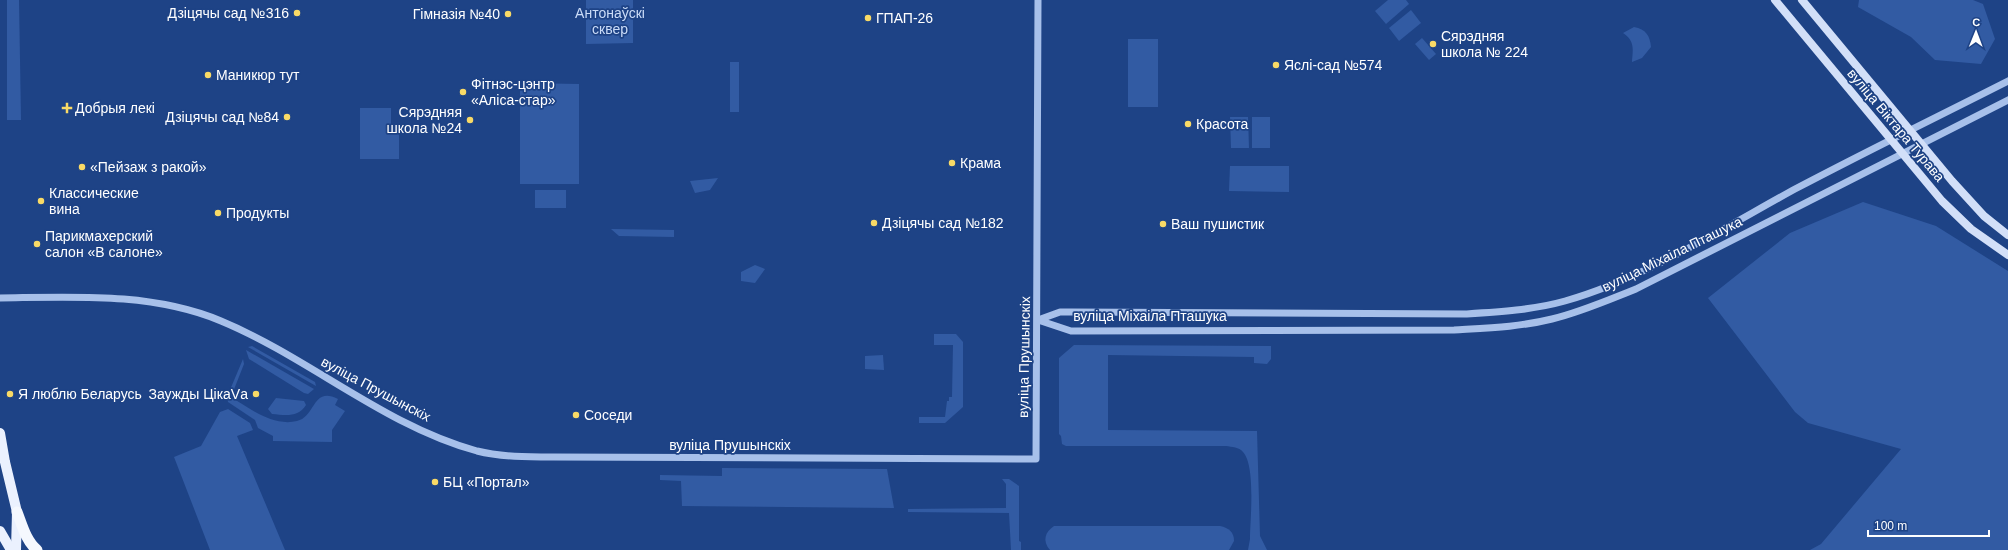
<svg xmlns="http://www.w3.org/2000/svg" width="2008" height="550" viewBox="0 0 2008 550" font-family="Helvetica,sans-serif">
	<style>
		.green { fill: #325ba3 }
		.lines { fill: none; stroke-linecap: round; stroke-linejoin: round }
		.tertiary { stroke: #a7c0ea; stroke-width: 7 }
		.secondary { stroke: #d2dff8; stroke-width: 8 }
		.primary { stroke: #ebf1fe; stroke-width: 10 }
		.trunk { stroke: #f5f8fe; stroke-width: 11 }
		.poi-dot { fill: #f9da66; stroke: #1e4386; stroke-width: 1.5 }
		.labels { text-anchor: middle; stroke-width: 3.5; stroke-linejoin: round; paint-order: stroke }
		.poi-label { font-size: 14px; fill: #fff; stroke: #1e4386; text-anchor: start }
		.park-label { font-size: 14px; fill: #cbdcf8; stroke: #1e4386 }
		.street-label { font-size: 14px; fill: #fff; stroke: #1e4386 }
	</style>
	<rect width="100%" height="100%" fill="#1e4386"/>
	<g class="green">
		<path d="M7,0H19L21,120H7Z"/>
		<path d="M586,0H633V43L586,44Z"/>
		<path d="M1388,0H1406L1409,4L1386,24L1375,11Z"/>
		<path d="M1859,0H1973L1983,4L1995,39L1981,64L1935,60L1911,37L1858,7Z"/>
		<path d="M1411,10L1421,23L1399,41L1389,28Z"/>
		<path d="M1634,27C1646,29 1650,36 1651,47L1642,58L1632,62C1633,49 1635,41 1623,33Z"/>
		<path d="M1422,38L1436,54L1429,60L1415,44Z"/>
		<rect x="1128" y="39" width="30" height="68"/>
		<rect x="730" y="62" width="9" height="50"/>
		<path d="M520,83L579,84V184H520Z"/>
		<path d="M360,108H391V127H399V159H360Z"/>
		<path d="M1230,117H1248L1249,148H1231Z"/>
		<rect x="1252" y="117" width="18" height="31"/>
		<path d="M1230,166H1289V192L1229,191Z"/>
		<path d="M718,178L710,190L695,193L690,181Z"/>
		<rect x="535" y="190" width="31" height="18"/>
		<path d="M1863,202L1936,226L2008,271V550H1810L1821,544L1901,449L1808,423L1795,412L1708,298L1790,233Z"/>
		<path d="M611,229L674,230V237L619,236Z"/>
		<path d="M755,265L765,269L755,283L741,281V272Z"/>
		<path d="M934,334H956L963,342V407L945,423H919V417H945L947,401H949V397H952L953,345H934Z"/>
		<path d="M1074,345L1271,346V359L1267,364L1254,363V357L1108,355V430L1257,431L1260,536L1267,550H1248L1250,539C1250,520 1256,466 1243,452C1239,447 1232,447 1226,446H1066L1062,444L1061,436L1059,434V358Z"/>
		<path d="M252,346L315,382L316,386L248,347Z"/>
		<path d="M246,350L314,389L308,394L304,393L249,359Z"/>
		<path d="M883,355L884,370L865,369V356Z"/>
		<path d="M243,359L244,364L231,397C249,408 273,427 297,421C316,417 312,386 338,399L335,405L345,411L332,430V442L273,441V436L258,428L255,420L228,402L227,397Z"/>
		<path d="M276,398L304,401L306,405C298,418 285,415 272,414L268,409Z"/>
		<path d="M228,409L250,423L253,430L237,436L285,550H210L174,457L201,446L220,412Z"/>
		<path d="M722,468L887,469L894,508L682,506L681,481L660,480V475L722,476Z"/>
		<path d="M1002,479H1009L1019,486V541L1021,542V550H1011L1009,513L908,512V509L1006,508V484Z"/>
		<path d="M1054,526H1220C1229,528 1234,532 1234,541L1229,550H1050C1042,541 1045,532 1054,526Z"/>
	</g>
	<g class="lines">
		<g class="tertiary">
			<path d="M0,298C73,297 152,292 221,321C310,358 383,425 477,451C501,457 528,457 553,457L1036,459L1038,0"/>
			<path d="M1038,320L1060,312H1071L1466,314C1499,312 1533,310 1565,301C1643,279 1724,228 1795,189C1865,152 1937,117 2008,81"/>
			<path d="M1038,320L1071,331L1454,330C1487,328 1520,327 1552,319C1581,312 1608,300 1636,289L2008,100"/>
		</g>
		<g class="secondary">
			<path d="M1775,0L1942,201L1971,229L2008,255"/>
			<path d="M1802,0L1952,181L1984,216L2008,235"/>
		</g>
		<g class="primary">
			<path d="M0,433L5,462L17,512L16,550"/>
			<path d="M0,531L11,550"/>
		</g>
		<path class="trunk" d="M17,512C22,525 26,541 37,550"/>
	</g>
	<g class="poi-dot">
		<circle cx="297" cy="13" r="4"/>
		<circle cx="508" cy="14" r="4"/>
		<circle cx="868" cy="18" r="4"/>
		<circle cx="1433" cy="44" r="4"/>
		<circle cx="1276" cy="65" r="4"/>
		<circle cx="208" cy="75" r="4"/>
		<circle cx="463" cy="92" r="4"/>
		<path d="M65 102h4v4h4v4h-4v4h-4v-4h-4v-4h4z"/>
		<circle cx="287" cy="117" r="4"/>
		<circle cx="470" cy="120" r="4"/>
		<circle cx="1188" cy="124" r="4"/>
		<circle cx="952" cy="163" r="4"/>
		<circle cx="82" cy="167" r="4"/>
		<circle cx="41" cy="201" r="4"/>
		<circle cx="218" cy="213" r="4"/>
		<circle cx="874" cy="223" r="4"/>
		<circle cx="1163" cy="224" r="4"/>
		<circle cx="37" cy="244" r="4"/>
		<circle cx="10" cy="394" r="4"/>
		<circle cx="256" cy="394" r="4"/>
		<circle cx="576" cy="415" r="4"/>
		<circle cx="435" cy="482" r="4"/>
	</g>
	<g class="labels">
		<g class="poi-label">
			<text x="289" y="18" text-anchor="end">Дзіцячы сад №316</text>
			<text x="500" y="19" text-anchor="end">Гімназія №40</text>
			<text x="876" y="23">ГПАП-26</text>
			<text x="1441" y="41">Сярэдняя<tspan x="1441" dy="16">школа № 224</tspan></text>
			<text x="1284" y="70">Яслі-сад №574</text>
			<text x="216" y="80">Маникюр тут</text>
			<text x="471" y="89">Фітнэс-цэнтр<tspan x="471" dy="16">«Аліса-стар»</tspan></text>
			<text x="75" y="113">Добрыя лекі</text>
			<text x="462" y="117" text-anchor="end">Сярэдняя<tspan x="462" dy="16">школа №24</tspan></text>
			<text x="279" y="122" text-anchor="end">Дзіцячы сад №84</text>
			<text x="1196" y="129">Красота</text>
			<text x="960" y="168">Крама</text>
			<text x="90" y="172">«Пейзаж з ракой»</text>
			<text x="49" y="198">Классические<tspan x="49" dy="16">вина</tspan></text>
			<text x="226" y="218">Продукты</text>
			<text x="882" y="228">Дзіцячы сад №182</text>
			<text x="1171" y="229">Ваш пушистик</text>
			<text x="45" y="241">Парикмахерский<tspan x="45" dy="16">салон «В салоне»</tspan></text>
			<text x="18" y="399">Я люблю Беларусь</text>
			<text x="248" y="399" text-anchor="end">Заужды ЦікаVа</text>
			<text x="584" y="420">Соседи</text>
			<text x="443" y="487">БЦ «Портал»</text>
		</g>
		<g class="park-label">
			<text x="610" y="18">Антонаўскі<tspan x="610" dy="16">сквер</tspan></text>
		</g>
		<g class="street-label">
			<text transform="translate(1896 125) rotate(50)" y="5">вуліца Віктара Турава</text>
			<text transform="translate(1672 254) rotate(-26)" y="5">вуліца Міхаіла Пташука</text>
			<text x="1150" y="321">вуліца Міхаіла Пташука</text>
			<text transform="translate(1024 357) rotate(-89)" y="5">вуліца Прушынскіх</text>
			<text transform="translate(376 389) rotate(28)" y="5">вуліца Прушынскіх</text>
			<text x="730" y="450">вуліца Прушынскіх</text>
		</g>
	</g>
	<g transform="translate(1976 32) rotate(1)" stroke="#1e4386" stroke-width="3" paint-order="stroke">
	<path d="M0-3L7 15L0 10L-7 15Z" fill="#ffffff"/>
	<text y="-6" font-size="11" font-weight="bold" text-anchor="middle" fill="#ffffff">С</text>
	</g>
	<path d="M1868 530v6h121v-6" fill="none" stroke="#ffffff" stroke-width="2"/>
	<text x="1874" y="530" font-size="12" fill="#ffffff" stroke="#1e4386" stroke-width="3" paint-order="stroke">100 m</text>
</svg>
